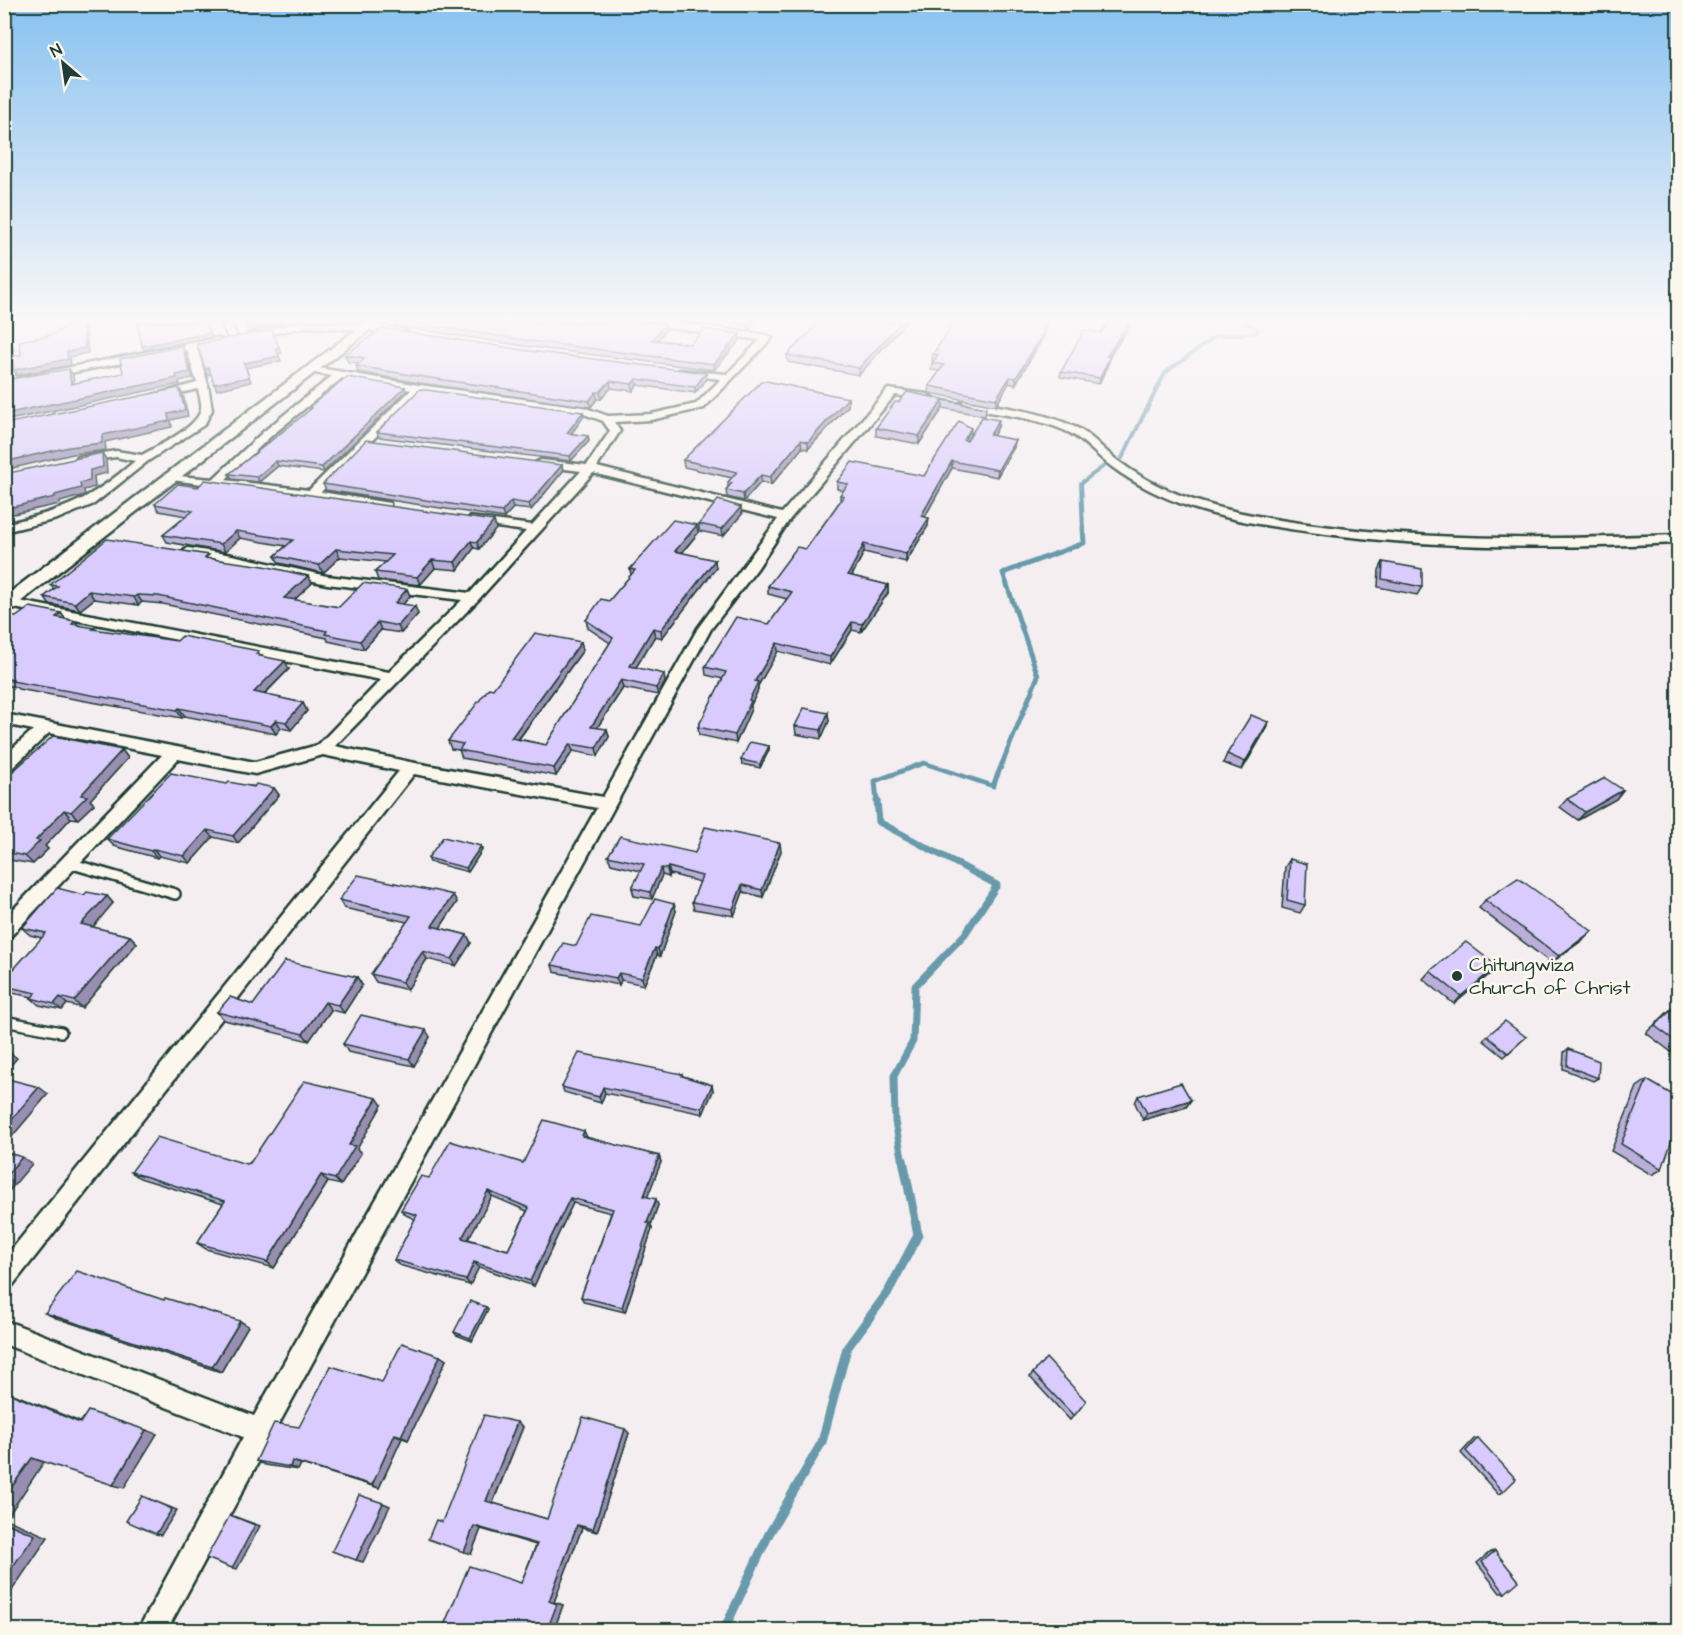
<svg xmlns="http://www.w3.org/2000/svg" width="1683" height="1635" viewBox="0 0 1683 1635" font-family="'Architects Daughter',sans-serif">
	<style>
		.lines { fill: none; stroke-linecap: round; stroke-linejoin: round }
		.stream-far3 { stroke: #689aab; stroke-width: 4 }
		.stream-far2 { stroke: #689aab; stroke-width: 5 }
		.stream-far1 { stroke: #689aab; stroke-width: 7 }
		.stream { stroke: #689aab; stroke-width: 9 }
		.service-casing { stroke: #1f3d34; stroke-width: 14 }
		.minor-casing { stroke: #1f3d34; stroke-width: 5 }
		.tertiary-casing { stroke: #1f3d34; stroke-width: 5 }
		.service { stroke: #fbf7ec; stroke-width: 9 }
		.minor { fill: #fbf7ec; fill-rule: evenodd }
		.tertiary { fill: #fbf7ec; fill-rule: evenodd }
		.wall { fill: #bbafda; stroke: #1f3d34; stroke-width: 1.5; fill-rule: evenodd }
		.shaded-wall { fill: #988eb2; stroke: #1f3d34; stroke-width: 1.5 }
		.building { fill: #d9cbfe; stroke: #1f3d34; stroke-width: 1.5; fill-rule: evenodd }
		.poi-dot { fill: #1f3d34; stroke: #fbf7ec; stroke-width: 2 }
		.labels { text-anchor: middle; stroke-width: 5; stroke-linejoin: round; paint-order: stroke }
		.poi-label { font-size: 20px; fill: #1f3d34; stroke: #fbf7ec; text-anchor: start }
	</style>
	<rect width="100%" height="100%" fill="#f4eef0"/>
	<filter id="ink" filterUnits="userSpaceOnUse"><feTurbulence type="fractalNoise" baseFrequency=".0167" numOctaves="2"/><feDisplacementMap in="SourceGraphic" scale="12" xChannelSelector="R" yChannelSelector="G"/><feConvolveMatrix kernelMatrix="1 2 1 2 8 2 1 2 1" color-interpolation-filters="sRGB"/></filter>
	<g filter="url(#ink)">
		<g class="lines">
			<g class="stream-far3">
				<path d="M1122,458L1165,373L1216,336L1256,333L1258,329L1245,322"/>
				<path d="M1083,530L1081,483L1104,466"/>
			</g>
			<path class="stream-far2" d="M877,803L875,781L924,763L993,786L1038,676L1003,573L1084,543L1083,528"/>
			<path class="stream-far1" d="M877,801L879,822L997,885L965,934L915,986L913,1041L894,1076L895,1122L903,1162"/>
			<path class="stream" d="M724,1630L769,1534L822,1442L847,1348L888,1292L918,1235L903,1160"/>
			<g class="service-casing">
				<g id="service">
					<path d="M69,863L175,894"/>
					<path d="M4,1021L61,1032"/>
				</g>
			</g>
			<g class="minor-casing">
				<g id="minor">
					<path d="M221,322H231L237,338L235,340H229Z"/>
					<path d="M301,322L368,324L402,329L407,332L402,335L368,330L306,327L253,337L248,334Z"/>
					<path d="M645,322H671L767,335L772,338L704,408L651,420L614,422L620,431L597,467L782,513L888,389L927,394L932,397L927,400L895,395L790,519L757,569L711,629L167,1630H138L243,1437L4,1344V1320L254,1416L597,808L414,774L12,1286L4,1289V1259L399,771L323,755L255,774L178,759L10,937L4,939V919L162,755L49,733L10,770L4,772V756L33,730L4,724V714L255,762L318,745L381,680L9,607L4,606V600L9,599L389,672L462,600L327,584L232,563L188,556L182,552L188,548L232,555L327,576L470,593L526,531L474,524L468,520L470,517L532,525L581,471L541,466L535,463L541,460L587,465L610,431L603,421L581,413L421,391L321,492L390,503V509L386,510L312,498L171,480L167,479V475L213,479L263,432L332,376L309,372L308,370L313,367L419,385L583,407L608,416L651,414L696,404L721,379L683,375L678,372L679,370L727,374L760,340L650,325ZM342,378L411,390L309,490L225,480L271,436ZM593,473L778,519L698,628L603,797L410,762L335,746L478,600Z"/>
					<path d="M218,338L223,341L221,343L197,348L208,385L212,410L204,425L148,461L94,504L57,519L4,532V524C65,510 87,502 135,461L116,457L82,462L76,459L78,457L116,451L142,455C157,446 200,427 201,408C202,402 199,395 198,389L158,398L153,395L197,383L187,350L4,386V346L12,349L15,378Z"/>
					<path d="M964,401C1002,407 1044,411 1079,429C1095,438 1106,453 1121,463C1145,481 1174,494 1203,503C1242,515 1283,521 1323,526C1441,542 1559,539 1678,535V543C1561,549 1442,549 1326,534C1281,528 1236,522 1193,508C1164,498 1136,485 1112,467C1097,456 1086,442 1070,433C1036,416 997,415 960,406L959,404Z"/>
				</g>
			</g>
			<g class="tertiary-casing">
				<path id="tertiary" d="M366,322H380L10,610L4,611V597Z"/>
			</g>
			<use href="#service" class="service"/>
			<use href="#minor" class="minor"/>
			<use href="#tertiary" class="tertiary"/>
		</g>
		<g class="wall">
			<path d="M395,322H654L665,324L666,329L658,340L690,344L740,340L714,370L532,347L396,326Z"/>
			<path d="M712,322H755L748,331L712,326Z"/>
			<path d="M820,322H906L859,375L788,362L787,355Z"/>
			<path d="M1109,322H1132L1110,356L1109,362L1099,384L1060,377L1061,372L1101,333Z"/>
			<path d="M1046,326L1043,330H1045L1044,336L1015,385L1009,383L996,406L929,393V386L940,371L931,370L932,363L934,361H932L933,354Z"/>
			<path d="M345,355L707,379L695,393L637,385L633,391L611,388L601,399H597L591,407L419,383L358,372L356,366L359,363L348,362Z"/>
			<path d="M405,387L406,391L324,472L278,466L259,482L232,479L229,474L310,410L309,407Z"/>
			<path d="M907,392L986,408L985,416L943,408L919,444L876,436V428L899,402Z"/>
			<path d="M848,398V406L808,449L802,448L771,485L761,482L744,501L727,497L726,490L728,487V482L732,478L684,467L683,460Z"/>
			<path d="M583,412L584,416L571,434L588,436L589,441L571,461L379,437L377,432Z"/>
			<path d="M998,427L993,436L1015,440L1014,447L997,477L952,468L924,517L928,526L906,562L864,552L852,576L888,585V593L861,632L852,630L830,665L778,651L758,686V690L751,705V709L736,743L699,735L698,727L723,679L706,675L705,667L769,624L787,599L768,594V586L806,549L840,501V495L844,491L837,489V482L924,476L970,436L967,441Z"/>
			<path d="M562,465L563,471L531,510L513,508L504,518L326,490L323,484Z"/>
			<path d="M155,504L494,521L496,529L479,549L474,548L458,570L435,568L420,585L378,580L375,572L386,562L340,557L323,573L279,563L275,556L286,546L240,538L225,552L167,542L163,535L186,516L159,511Z"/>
			<path d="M742,514L723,536L699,531V524Z"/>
			<path d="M697,525L698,533L682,553L716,568L662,638L655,636L636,667L665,682L658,695L623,688L597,728L607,729L609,737L598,756L573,751L556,776L462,758L459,750L451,749L448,741L493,689L581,642L583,650L519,739L546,745L610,643L588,628L586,620L609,601L631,575L630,569Z"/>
			<path d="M212,559L308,576L312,583L294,600L339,607L407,589L410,596L403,604L418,614L401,633L381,630L364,649L328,641L327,638L163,604L142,602L138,605L94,599L80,610L49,604L44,597L54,589L50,585Z"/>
			<path d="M1383,562L1422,587L1417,595L1378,587L1379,570Z"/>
			<path d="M4,616L16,617L66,619L75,621L78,625L96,630L262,655L263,657L289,669L264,695L303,703L307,711L291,730L281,728L276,734L185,716L182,718L18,689L16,687L4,685Z"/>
			<path d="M829,721L821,739L796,734L795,726Z"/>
			<path d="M1268,722L1265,731L1242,770L1223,763L1227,754Z"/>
			<path d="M769,746V750L760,768L742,764L741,760Z"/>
			<path d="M122,750L128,758L90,800L94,804L78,819L71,818L45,846L48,849L33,864L4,859V773L12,772Z"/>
			<path d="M227,784L274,788L279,795L238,843L213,837L190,863L159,856L157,858L114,846L107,839Z"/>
			<path d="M1623,790L1616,799L1578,820L1560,807L1567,799Z"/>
			<path d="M481,846L482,850L468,872L430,862L428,858Z"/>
			<path d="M781,851L763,897L743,892L734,916L694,909L692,902L700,882L670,874L669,877L662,875L652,899L634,896L632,888L641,871L611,864L608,856Z"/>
			<path d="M1290,859L1305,905L1300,913L1282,908L1285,867Z"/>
			<path d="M432,891L453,895L457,902L440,928L467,935L471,943L456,966L427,959L407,990L376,982L371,974L407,922L344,908L339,900Z"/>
			<path d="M84,895L107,896L113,903L92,927L130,936L137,943L82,1008L67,1004L62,1010L39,1005L31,998L32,997L8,992L4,989V980L42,938L30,935L22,928Z"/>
			<path d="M1485,900L1592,931L1584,939L1551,963L1479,908Z"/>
			<path d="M676,911L660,956L657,955L644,985L621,980L619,985L554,972L552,965L576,946L641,926Z"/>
			<path d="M1430,971L1490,974L1454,1004L1423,979Z"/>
			<path d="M357,977L362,985L344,1013L331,1010L309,1041L224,1020L217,1012L253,1005Z"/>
			<path d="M1678,1002V1057L1646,1033Z"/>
			<path d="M1487,1036L1526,1037L1504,1057L1483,1040Z"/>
			<path d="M430,1037L414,1066L348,1052L343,1044Z"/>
			<path d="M1568,1049L1598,1078L1593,1081L1563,1069L1564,1052Z"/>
			<path d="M682,1074L683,1076L712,1085L713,1091L703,1114L605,1093L601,1103L564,1092L562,1087Z"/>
			<path d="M1647,1080L1662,1169L1652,1175L1611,1151L1637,1087Z"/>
			<path d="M1138,1096L1191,1100L1186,1107L1143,1120L1135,1103Z"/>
			<path d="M382,1105L357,1149L361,1153L341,1185L328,1182L274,1268L206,1249L197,1243L223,1204L140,1178L131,1172L246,1164Z"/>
			<path d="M584,1131L587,1138L659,1156L661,1162L647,1197L658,1205L651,1225L652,1229L625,1312L584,1302L581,1297L611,1213L573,1203L534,1286L479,1267L470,1285L399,1265L394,1260L415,1219L406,1215L401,1210L429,1178L523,1163ZM492,1196L527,1211L508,1250L468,1239Z"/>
			<path d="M164,1300L248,1326L221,1372L56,1318L45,1313Z"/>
			<path d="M486,1307L488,1309L472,1341L456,1335L454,1332Z"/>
			<path d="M440,1356L446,1360L408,1440L402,1438L379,1488L301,1464L298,1470L265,1465L256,1461L299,1427L382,1382Z"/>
			<path d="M1033,1373L1086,1401L1070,1420L1030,1377Z"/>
			<path d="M517,1422L523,1427L493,1503L547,1519L629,1433L597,1532L582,1528L554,1602L563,1605L554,1630H442L521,1583L536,1545L481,1529L471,1554L442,1522Z"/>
			<path d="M1478,1438L1503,1492L1498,1494L1461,1453L1474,1439Z"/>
			<path d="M1495,1551L1505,1593H1500L1477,1563L1490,1552Z"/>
			<path d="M1259,1628L1262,1630H1249V1629Z"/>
		</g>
		<g class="shaded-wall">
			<path d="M261,322H286L248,330L246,325Z"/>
			<path d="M750,322H755L748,331V325Z"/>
			<path d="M901,322H906L859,375V368Z"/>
			<path d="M1045,322H1046V326L1040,335L1041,329Z"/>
			<path d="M1129,322H1132L1106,362L1107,356Z"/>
			<path d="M83,324L86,329L88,353L70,357L71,365L17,375L14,370L67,352Z"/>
			<path d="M665,324L666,329L653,345L652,340Z"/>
			<path d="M1045,330L1044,336L1015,385L1016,378Z"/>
			<path d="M210,333L212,337L144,350L142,346Z"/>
			<path d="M740,334V340L714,370V364Z"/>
			<path d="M182,346L185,353L193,378L179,381L180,384L4,421V414L176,375Z"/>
			<path d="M279,347L282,353L278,354L276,348Z"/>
			<path d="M279,356L281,361L246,368L251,382L217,390L214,384L244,363Z"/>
			<path d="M1110,356L1109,362L1099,384L1100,378Z"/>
			<path d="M209,368L212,374L207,375L205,369Z"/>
			<path d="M69,369L73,375L75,391L71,384Z"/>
			<path d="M706,373L707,379L695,393V387Z"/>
			<path d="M1010,377L1009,383L996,406V399Z"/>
			<path d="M636,379L637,385L633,391L632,384Z"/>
			<path d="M610,381L611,388L601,399L600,392Z"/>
			<path d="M405,387L406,391L324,472L322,467Z"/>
			<path d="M179,388L183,394L188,416L171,420L172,427L105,442L106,450L73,454L4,470V462L102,435L168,414Z"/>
			<path d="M596,392L597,399L591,407L589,401Z"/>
			<path d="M848,398V406L808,449V442Z"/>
			<path d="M943,400V408L919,444V436Z"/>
			<path d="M583,412L584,416L568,438L567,433Z"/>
			<path d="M999,420L998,427L989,443L990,435Z"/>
			<path d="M971,428L970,436L963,448L964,440Z"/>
			<path d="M588,436L589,441L571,461L570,456Z"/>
			<path d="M801,440L802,448L771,485L770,477Z"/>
			<path d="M1015,440L1014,447L997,477L998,470Z"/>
			<path d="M102,453L106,459L107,473L94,476L95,487L84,490L85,495L60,502V504L4,516V509L55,495L80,483Z"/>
			<path d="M276,461L278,466L259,482L257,477Z"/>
			<path d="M952,461V468L921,524V516Z"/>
			<path d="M562,465L563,471L531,510L529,504Z"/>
			<path d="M761,475V482L744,501L743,494Z"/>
			<path d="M511,501L513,508L504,518L502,512Z"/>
			<path d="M741,507L742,514L723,536L722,529Z"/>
			<path d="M929,518L928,526L906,562V554Z"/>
			<path d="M494,521L496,529L479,549L477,542Z"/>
			<path d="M697,525L698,533L676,559L675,551Z"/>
			<path d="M236,531L240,538L225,552L221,544Z"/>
			<path d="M471,541L474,548L458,570L455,562Z"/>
			<path d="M864,544V552L848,583V575Z"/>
			<path d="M336,549L340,557L323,573L319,565Z"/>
			<path d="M432,560L435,568L420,585L417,577Z"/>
			<path d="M715,560L716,568L662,638L661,630Z"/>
			<path d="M308,576L312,583L288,606L284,598Z"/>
			<path d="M888,585V593L861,632L862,624Z"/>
			<path d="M407,589L410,596L398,610L395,603Z"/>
			<path d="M89,591L94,599L80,610L75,603Z"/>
			<path d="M137,595L142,602L138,605L134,597Z"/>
			<path d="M415,606L418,614L401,633L398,626Z"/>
			<path d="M61,613L67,621L56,617Z"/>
			<path d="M378,622L381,630L364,649L360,641Z"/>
			<path d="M852,622V630L830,665V657Z"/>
			<path d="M653,628L655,636L632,674L630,666Z"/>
			<path d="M581,642L583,650L514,745L511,738Z"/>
			<path d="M777,643L778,651L758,686V690L751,705V709L736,743L735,735L755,681Z"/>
			<path d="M285,661L289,669L258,700L254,692Z"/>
			<path d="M664,674L665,682L658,695L656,688Z"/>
			<path d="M621,680L623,688L593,734L591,727Z"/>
			<path d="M303,703L307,711L291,730L286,722Z"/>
			<path d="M179,708L185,716L182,718L177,710Z"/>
			<path d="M828,713L829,721L821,739V730Z"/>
			<path d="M276,720L281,728L276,734L271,726Z"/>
			<path d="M1268,722L1265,731L1242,770L1245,762Z"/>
			<path d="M607,729L609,737L598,756L596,748Z"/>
			<path d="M570,744L573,751L556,776L554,768Z"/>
			<path d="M769,746V750L760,768V764Z"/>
			<path d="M122,750L128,758L90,800L94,804L78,819L71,812L81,795Z"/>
			<path d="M274,788L279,795L238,843L233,836Z"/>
			<path d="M1623,790L1616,799L1578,820L1585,812Z"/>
			<path d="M64,810L71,818L45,846L48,849L33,864L25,856L36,840Z"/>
			<path d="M207,830L213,837L190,863L184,856Z"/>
			<path d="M780,843L781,851L763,897L762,890Z"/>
			<path d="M481,846L482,850L468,872L466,868Z"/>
			<path d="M154,849L159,856L157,858L151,851Z"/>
			<path d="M668,867L670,874L669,877L667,869Z"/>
			<path d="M661,868L662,875L652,899L650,892Z"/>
			<path d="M742,885L743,892L734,916L733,909Z"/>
			<path d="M453,895L457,902L436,934L432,926Z"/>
			<path d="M107,896L113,903L89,932L81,924Z"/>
			<path d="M674,904L676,911L660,956L658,949Z"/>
			<path d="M1592,931L1584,939L1551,963L1559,956Z"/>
			<path d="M467,935L471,943L456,966L452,959Z"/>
			<path d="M130,936L137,943L82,1008L74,1001Z"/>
			<path d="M655,948L657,955L644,985L642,978Z"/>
			<path d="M423,951L427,959L407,990L402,982Z"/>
			<path d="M1497,966L1490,974L1454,1004L1461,996Z"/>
			<path d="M619,973L621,980L619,985L616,978Z"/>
			<path d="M357,977L362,985L344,1013L338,1005Z"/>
			<path d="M60,997L67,1004L62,1010L54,1004Z"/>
			<path d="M325,1002L331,1010L309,1041L303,1034Z"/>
			<path d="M426,1030L430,1037L414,1066L409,1059Z"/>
			<path d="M8,1051L17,1058L4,1073V1055Z"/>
			<path d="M712,1085L713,1091L703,1114L702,1108Z"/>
			<path d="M39,1087L48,1094L4,1146V1128Z"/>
			<path d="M603,1087L605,1093L601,1103L599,1097Z"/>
			<path d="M377,1098L382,1105L357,1149L361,1153L341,1185L335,1179L349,1145Z"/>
			<path d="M1191,1100L1186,1107L1143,1120L1147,1113Z"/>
			<path d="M584,1131L587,1137L585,1142L582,1136Z"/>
			<path d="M659,1156L661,1162L646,1201L644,1196Z"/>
			<path d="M22,1157L32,1164L4,1197V1178Z"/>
			<path d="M321,1175L328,1182L274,1268L267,1262Z"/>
			<path d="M488,1191L492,1196L466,1243L462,1238Z"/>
			<path d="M570,1198L573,1203L534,1286L530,1281Z"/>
			<path d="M656,1199L658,1205L651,1225L652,1229L625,1312L622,1307L647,1223Z"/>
			<path d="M474,1262L479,1267L470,1285L466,1280Z"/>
			<path d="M486,1307L488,1309L472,1341L470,1338Z"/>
			<path d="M240,1321L248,1326L221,1372L212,1367Z"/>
			<path d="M440,1356L446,1360L408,1440L401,1436Z"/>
			<path d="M4,1390L92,1427L80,1423L4,1391Z"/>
			<path d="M517,1422L523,1427L492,1504L486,1501Z"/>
			<path d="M625,1429L629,1433L597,1532L593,1529Z"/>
			<path d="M146,1430L157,1434L124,1488L113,1485Z"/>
			<path d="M395,1434L402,1438L379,1488L372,1485Z"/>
			<path d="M32,1458L44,1462L6,1519L48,1537L9,1595L4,1594V1498Z"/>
			<path d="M292,1461L301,1464L298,1470L290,1467Z"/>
			<path d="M142,1496L177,1510L161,1535L156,1534Z"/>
			<path d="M383,1503L390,1506L363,1562L356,1560Z"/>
			<path d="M230,1515L260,1526L237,1569L232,1568Z"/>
			<path d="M577,1525L582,1528L554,1602L563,1605L554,1630H547L549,1601Z"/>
			<path d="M474,1526L481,1529L471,1554L464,1552Z"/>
		</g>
		<g class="building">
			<path d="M137,322H205L210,333L142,346Z"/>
			<path d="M245,322H261L246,325Z"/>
			<path d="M407,322H654L665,324L652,340L690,344L704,329L740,334L714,364L531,341Z"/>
			<path d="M729,322H750L748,325Z"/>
			<path d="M820,322H901L859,368L787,355Z"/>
			<path d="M954,322H1045L1041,329L1045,330L1016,378L1010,377L996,399L929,386L944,365L932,363L938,355L933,354Z"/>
			<path d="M1109,322H1129L1107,356H1110L1100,378L1061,372L1084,330L1101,333Z"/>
			<path d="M73,323L83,324L85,348L67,352L68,359L14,370L12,356L21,355L19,341L51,335Z"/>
			<path d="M382,328L530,351L706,373L695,387L636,379L632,384L610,381L600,392H596L589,401L417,376L356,366L365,358L345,355Z"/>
			<path d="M272,330L279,347L276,348L279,356L244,363L249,377L214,384L209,368L205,369L197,344Z"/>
			<path d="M182,346L190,372L176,375L177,378L4,414V380L69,369L71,384L123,373L120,359Z"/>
			<path d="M347,377L405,387L322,467L276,461L257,477L229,474L312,408L309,407Z"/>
			<path d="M766,381L848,398L808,442L801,440L770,477L761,475L743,494L726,490L732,483L728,482L737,472L683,460L761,382Z"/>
			<path d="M179,388L185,410L168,414L169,421L102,435V443L69,447L4,462V424Z"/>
			<path d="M420,389L583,412L567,433L588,436L570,456L377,432Z"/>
			<path d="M907,392L986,408L943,400L919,436L876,428L895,402H899Z"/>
			<path d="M982,417L999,420L990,435L1015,440L998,470L952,461L921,516L929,518L906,554L864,544L848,575L888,585L862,624L852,622L830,657L777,643L755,681L758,682L749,700L751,701L735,735L698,727L726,672L705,667L736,617L769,624L792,592L768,586L797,547L806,549L844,496L840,495L848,484L837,482L852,462L924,476L959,421L971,428L964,440L967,441Z"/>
			<path d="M366,440L562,465L529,504L511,501L502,512L323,484Z"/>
			<path d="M102,453L103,467L90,470V481L80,483L81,488L55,495V497L4,509V474Z"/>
			<path d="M205,480L494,521L477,542L471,541L455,562L432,560L417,577L375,572L393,555L336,549L319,565L275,556L293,540L236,531L221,544L163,535L193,511L155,504L178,484L198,487Z"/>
			<path d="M718,500L741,507L722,529L699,524Z"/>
			<path d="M673,520L697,525L675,551L715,560L661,630L653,628L630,666L664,674L656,688L621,680L591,727L607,729L596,748L570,744L554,768L459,750L463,744L448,741L489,688L493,689L535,633L581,642L511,738L546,745L613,638L586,620L601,599L609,601L635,570L630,569Z"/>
			<path d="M107,539L209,555L205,558L264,566L308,576L284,598L339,607L363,583L407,589L395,603L415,606L398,626L378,622L360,641L325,634L327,631L158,596L137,595L134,597L89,591L75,603L44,597L58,586L50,585Z"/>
			<path d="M1383,562L1422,569V587L1382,579Z"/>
			<path d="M30,607L61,613L56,617L75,621L72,624L95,628L93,629L177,641L182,636L259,651L256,654L262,655L260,656L285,661L254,692L303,703L286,722L276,720L271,726L179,708L177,710L11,681L13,680L4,678V616L16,617Z"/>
			<path d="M804,708L828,713L821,730L795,726Z"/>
			<path d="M1251,715L1268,722L1245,762L1227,754Z"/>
			<path d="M53,736L122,750L81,795L87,796L71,812L64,810L36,840L40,841L25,856L4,852V773L7,771L12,772Z"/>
			<path d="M750,742L769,746L760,764L741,760Z"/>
			<path d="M171,773L227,784L229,782L254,787L256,784L274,788L233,836L207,830L184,856L154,849L151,851L107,839Z"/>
			<path d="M1605,778L1623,790L1585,812L1567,799Z"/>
			<path d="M705,827L780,843L762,890L742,885L733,909L692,902L702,876L668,867L667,869L661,868L650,892L632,888L644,864L608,856L620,836L695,853Z"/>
			<path d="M443,837L481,846L466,868L428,858Z"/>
			<path d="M1290,859L1307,864L1305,905L1287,900Z"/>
			<path d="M358,875L432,891L433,890L453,895L432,926L467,935L452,959L423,951L402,982L371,974L411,916L339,900Z"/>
			<path d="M1518,878L1592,931L1559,956L1485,900Z"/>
			<path d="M57,888L84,895L87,892L107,896L81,924L130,936L74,1001L60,997L54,1004L31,998L36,993L4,986V980L46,933L22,928Z"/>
			<path d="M655,899L674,904L658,949L655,948L642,978L619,973L616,978L552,965L563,943L576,946L591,916L641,926Z"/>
			<path d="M1466,942L1497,966L1461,996L1430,971Z"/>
			<path d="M285,961L357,977L338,1005L325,1002L303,1034L217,1012L230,997L253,1005Z"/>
			<path d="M1678,1003V1043L1655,1026Z"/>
			<path d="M361,1015L426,1030L409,1059L343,1044Z"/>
			<path d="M1505,1021L1526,1037L1508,1053L1487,1036Z"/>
			<path d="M1568,1049L1599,1061L1598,1078L1567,1066Z"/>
			<path d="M579,1053L682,1074V1076L712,1085L702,1108L603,1087L599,1097L562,1087Z"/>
			<path d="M4,1078L39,1087L4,1128Z"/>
			<path d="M1647,1080L1678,1098V1123L1662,1169L1621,1144Z"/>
			<path d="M304,1081L377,1098L349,1145L355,1146L335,1179L321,1175L267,1262L197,1243L225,1201L131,1172L157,1137L246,1164L250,1163Z"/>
			<path d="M1181,1083L1191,1100L1147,1113L1138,1096Z"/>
			<path d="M544,1120L584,1131L582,1136L659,1156L644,1196L656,1199L647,1223H650L622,1307L581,1297L613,1209L570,1198L530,1281L474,1262L466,1280L394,1260L417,1215L401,1210L421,1176L429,1178L450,1141L523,1163ZM488,1191L529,1208L508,1250L462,1238Z"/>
			<path d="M4,1152L22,1157L4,1178Z"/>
			<path d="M77,1271L164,1300L165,1298L240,1321L212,1367L45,1313Z"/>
			<path d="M470,1301L486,1307L470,1338L454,1332Z"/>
			<path d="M402,1343L440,1356L401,1436L395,1434L372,1485L292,1461L290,1467L256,1461L274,1423L299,1427L331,1366L382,1382Z"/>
			<path d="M1046,1358L1086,1401L1074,1416L1033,1373Z"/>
			<path d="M4,1391L80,1423L88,1411L146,1430L113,1485L32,1458L4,1498Z"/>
			<path d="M484,1415L517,1422L486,1501L547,1519L583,1417L625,1429L593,1529L577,1525L549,1601L557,1604L547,1630H442L469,1566L521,1583L537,1544L474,1526L464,1552L428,1539L436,1520L442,1522Z"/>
			<path d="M1478,1438L1516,1479L1503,1492L1466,1451Z"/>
			<path d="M359,1495L383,1503L356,1560L332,1551Z"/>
			<path d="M142,1496L172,1509L156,1534L126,1521Z"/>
			<path d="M230,1515L255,1525L232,1568L206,1558Z"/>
			<path d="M4,1522L35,1535L4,1579Z"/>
			<path d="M1495,1551L1519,1581L1505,1593L1482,1562Z"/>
		</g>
	</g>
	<linearGradient id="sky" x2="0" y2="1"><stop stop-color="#88c2f0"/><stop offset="0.58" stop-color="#faf7f8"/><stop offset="1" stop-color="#faf7f8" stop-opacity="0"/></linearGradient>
	<rect width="1683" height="551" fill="url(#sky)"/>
	<circle class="poi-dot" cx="1457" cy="976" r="6"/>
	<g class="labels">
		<g class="poi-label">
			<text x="1469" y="971">Chitungwiza<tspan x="1469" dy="23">church of Christ</tspan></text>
		</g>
	</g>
	<rect width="1683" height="1635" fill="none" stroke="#fbf7ec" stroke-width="24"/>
	<rect x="12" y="12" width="1659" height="1611" fill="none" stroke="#1f3d34" stroke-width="2" filter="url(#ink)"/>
	<g transform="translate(63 63) rotate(331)" stroke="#fbf7ec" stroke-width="4.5" paint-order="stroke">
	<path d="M0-4.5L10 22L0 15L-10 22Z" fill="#1f3d34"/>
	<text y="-9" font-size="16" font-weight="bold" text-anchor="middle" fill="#1f3d34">N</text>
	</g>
</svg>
